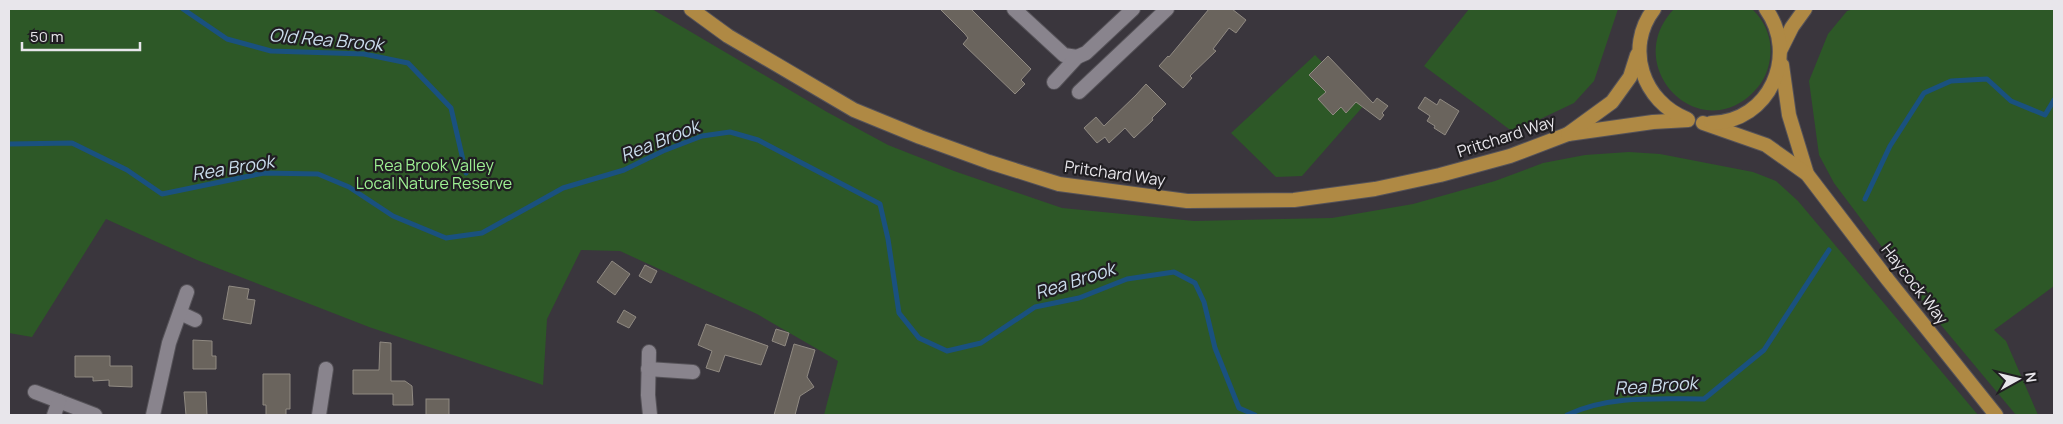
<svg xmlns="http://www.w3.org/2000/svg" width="2063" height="424" viewBox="0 0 2063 424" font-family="Manrope,sans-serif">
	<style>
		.green { fill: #2d5827 }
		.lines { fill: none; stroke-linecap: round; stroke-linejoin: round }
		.stream { stroke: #1a517f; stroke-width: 5 }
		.building { fill: #6a645d; stroke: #908a82 }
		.minor-casing { stroke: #555258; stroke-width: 16 }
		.primary-casing { stroke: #555258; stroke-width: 16 }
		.minor { stroke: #89848d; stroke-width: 14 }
		.primary { stroke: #af8944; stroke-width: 14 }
		.labels { text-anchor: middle; stroke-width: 4.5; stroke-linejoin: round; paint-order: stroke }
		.street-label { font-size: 16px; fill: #e8e6eb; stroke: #201e22 }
		.park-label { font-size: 16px; fill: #9ef193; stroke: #201e22 }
		.water-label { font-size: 18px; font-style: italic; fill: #cadcec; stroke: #201e22 }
	</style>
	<rect width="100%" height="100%" fill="#3a363d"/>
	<g class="green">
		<path d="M9,9H652L827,112L888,145L954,171L1062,208L1194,221L1332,218L1413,204L1495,181L1543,163L1585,155L1629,152L1660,154L1753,172L1776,181L1798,201L1978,415H824L838,361L757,314L620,251L581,250L547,319L543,385L369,327L197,260L106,219L32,337L9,333Z"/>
		<path d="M1469,9H1618L1594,81L1574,103L1513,132L1424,66Z"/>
		<path d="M1674,9H1752C1767,23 1774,43 1769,64C1766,78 1758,89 1747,98C1692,141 1622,63 1674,9Z"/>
		<path d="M1854,9H2054V286L1994,330L2006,341L2038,415H2016L1936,319L1834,183L1819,155L1809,81L1828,34L1847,11Z"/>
		<path d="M1315,55L1322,62L1309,75L1326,92L1319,99L1334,114L1341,107L1346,112L1361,98L1366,103L1302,176L1276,177L1231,133Z"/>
	</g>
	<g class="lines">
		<g class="stream">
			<path d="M183,9L227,39L271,51L364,54L408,63L451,108L466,173"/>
			<path d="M9,144L72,143L127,170L162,194L264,173L318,174L349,187L393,216L446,238L482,233L563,188L624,170L663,151L702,136L730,132L758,140L880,204L888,239L899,313L919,338L947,351L981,343L1035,307L1079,298L1127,279L1174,272L1195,283L1204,302L1215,348L1239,408L1255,415"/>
			<path d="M1865,199L1890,146L1924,93L1951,81L1987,79L2011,101L2045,115L2054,100"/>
			<path d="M1567,415C1609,395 1658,399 1704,399L1764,350L1829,250"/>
		</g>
	</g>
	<g class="building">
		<path d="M940,9H971L1031,69L1021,80L1025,84L1015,94L963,44L968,38L965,34Z"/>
		<path d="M1209,9H1232L1246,20L1236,33L1229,28L1213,49L1216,51L1190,76L1192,78L1183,88L1159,66L1168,56L1169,57Z"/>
		<path d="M1328,56L1373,103L1377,98L1388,106L1382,113L1384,115L1380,120L1356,102L1346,113L1341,107L1333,115L1318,99L1326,92L1309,75Z"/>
		<path d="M1146,84L1166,104L1152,118L1153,120L1134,138L1125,128L1109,143L1105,137L1097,143L1084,128L1096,117L1104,126L1136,95Z"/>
		<path d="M1425,97L1437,105L1440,99L1459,111L1445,135L1434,128L1435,126L1427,121L1430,116L1418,108Z"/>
		<path d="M612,261L630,274L615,295L597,282Z"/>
		<path d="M645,265L657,271L651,283L639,276Z"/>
		<path d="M229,286L249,289L247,299L255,300L251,324L223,319Z"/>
		<path d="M624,310L636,317L629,328L617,322Z"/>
		<path d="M706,324L768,346L761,365L725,355L719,372L706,368L712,351L698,345Z"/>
		<path d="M776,329L789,333L785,346L772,341Z"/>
		<path d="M193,340L212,341V356H216V369H193Z"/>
		<path d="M380,342L391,343V381H405L412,386L413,405H393V394H353V370H379Z"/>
		<path d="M794,344L815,350L807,377L814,387L800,396L795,415H774Z"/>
		<path d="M75,356H110V366H132V387L109,386V380L93,381V377H75Z"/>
		<path d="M263,374H290V409H286V415H266V405H263Z"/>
		<path d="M184,392H206L207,415H186Z"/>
		<rect x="426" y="399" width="23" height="16"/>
	</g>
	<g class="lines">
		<g class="minor-casing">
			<g id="minor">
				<path d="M1014,9L1064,55L1077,57"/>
				<path d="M1054,82L1077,57L1086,53L1133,9"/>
				<path d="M1079,92L1167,9"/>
				<path d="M180,313L195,320"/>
				<path d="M649,352L648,395L650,415"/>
				<path d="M648,369L693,372"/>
				<path d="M35,392L95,415"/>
				<path d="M54,415L59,401"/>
				<path d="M153,415L169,343L187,292"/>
				<path d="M319,415L326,369"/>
			</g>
		</g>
		<g class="primary-casing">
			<g id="primary">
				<path d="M691,9L728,36L854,110L920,137L989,162L1059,184L1187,201L1294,200L1375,189L1440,175L1510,156L1568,134L1653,122L1688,120"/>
				<path d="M1654,9C1624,48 1643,102 1687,119"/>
				<path d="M1781,49L1792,27L1805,9"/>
				<path d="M1782,65L1789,115L1807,174"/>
				<path d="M1703,123L1766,145L1807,174L1888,280L1996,415"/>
				<path d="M1711,123C1770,122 1799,55 1766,9"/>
				<path d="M1568,134L1612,102L1630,77L1637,55"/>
			</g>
		</g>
		<use href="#minor" class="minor"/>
		<use href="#primary" class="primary"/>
	</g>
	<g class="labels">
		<g class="street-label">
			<text transform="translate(1506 136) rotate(-18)" y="6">Pritchard Way</text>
			<text transform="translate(1115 173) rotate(8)" y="6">Pritchard Way</text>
			<text transform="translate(1915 284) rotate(52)" y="6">Haycock Way</text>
		</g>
		<g class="park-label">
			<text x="434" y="171">Rea Brook Valley<tspan x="434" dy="18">Local Nature Reserve</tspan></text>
		</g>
		<g class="water-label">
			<text transform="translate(326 40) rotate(5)" y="6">Old Rea Brook</text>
			<text transform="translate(660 141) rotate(-22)" y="6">Rea Brook</text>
			<text transform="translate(233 168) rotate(-9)" y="6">Rea Brook</text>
			<text transform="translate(1075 281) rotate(-18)" y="6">Rea Brook</text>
			<text transform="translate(1656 386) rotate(-4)" y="6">Rea Brook</text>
		</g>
	</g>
	<rect width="2063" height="424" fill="none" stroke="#e8e6eb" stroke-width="20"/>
	<g transform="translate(2018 379) rotate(82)" stroke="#201e22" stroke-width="4" paint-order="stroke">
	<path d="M0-4L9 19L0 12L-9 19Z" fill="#e8e6eb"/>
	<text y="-8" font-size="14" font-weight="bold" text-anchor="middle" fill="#e8e6eb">N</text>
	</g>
	<path d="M22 42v8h118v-8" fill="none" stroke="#e8e6eb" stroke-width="2.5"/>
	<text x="30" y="42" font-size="15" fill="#e8e6eb" stroke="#201e22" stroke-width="4" paint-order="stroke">50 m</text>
</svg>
